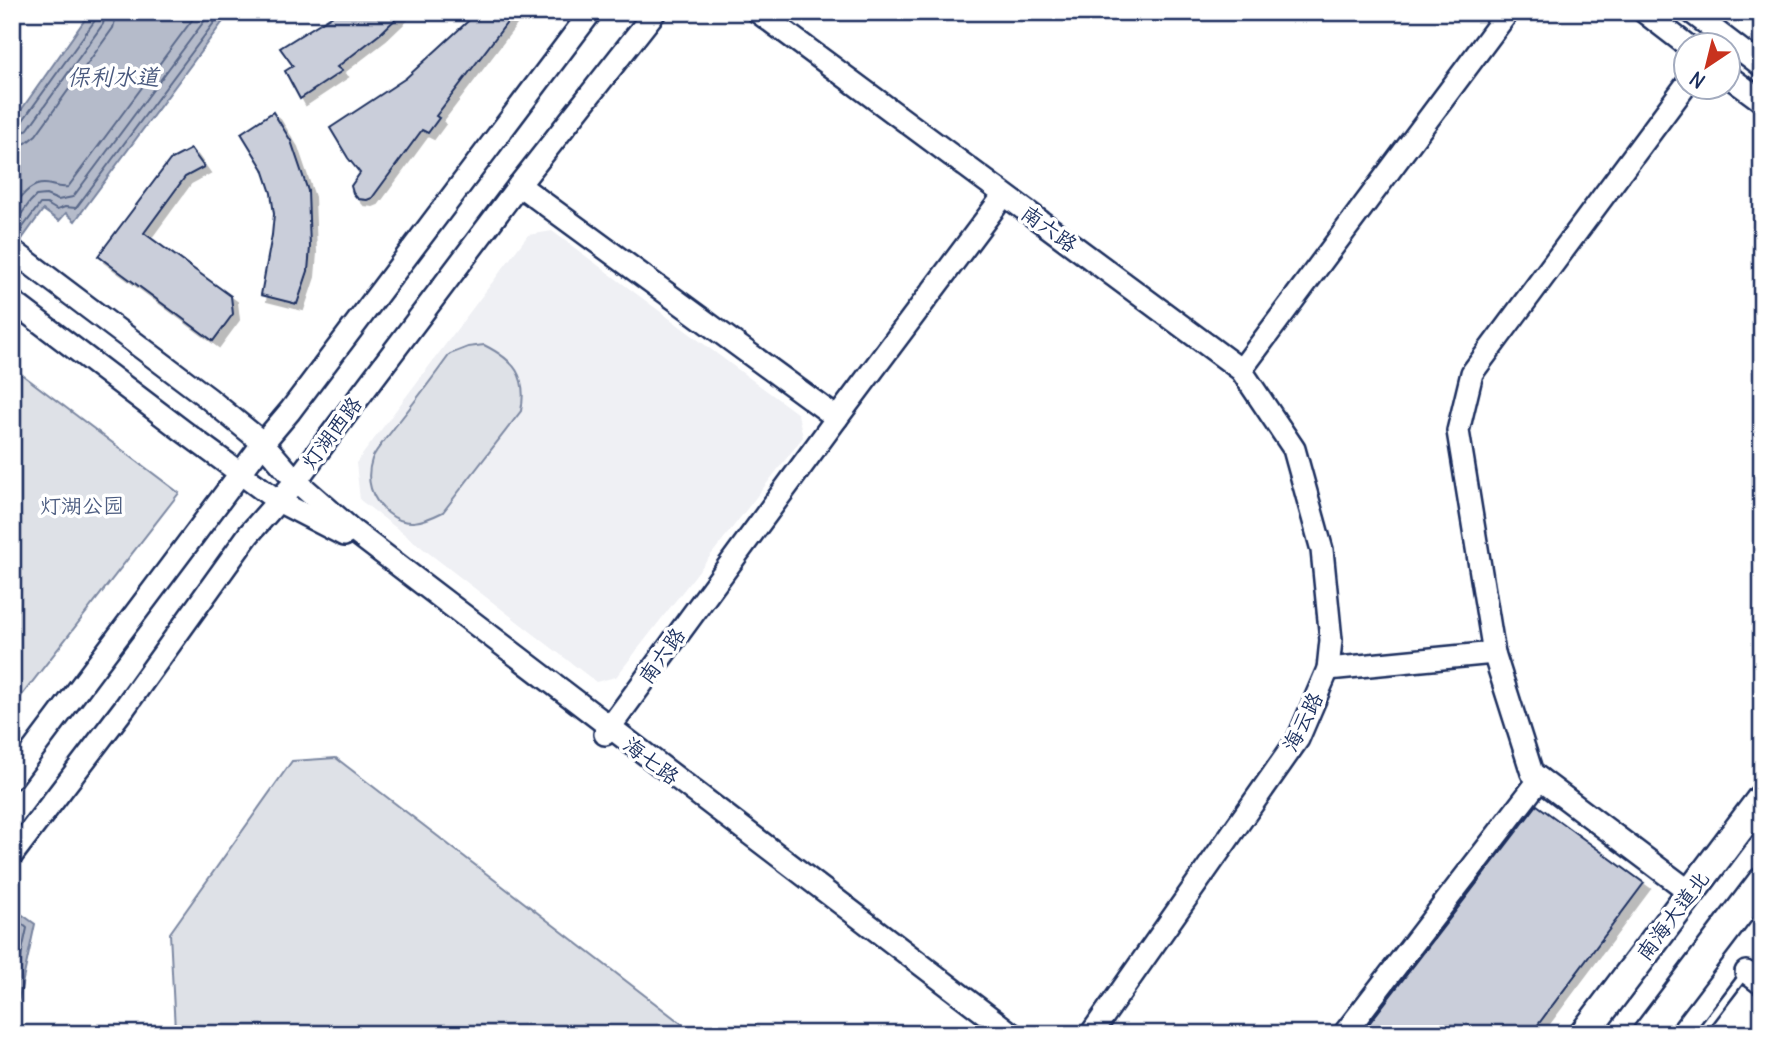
<svg xmlns="http://www.w3.org/2000/svg" width="1774" height="1046" viewBox="0 0 1774 1046" font-family="Delius,'LXGW WenKai TC',sans-serif">
	<style>
		.built { fill: #eff0f4 }
		.green { fill: #dee1e7; stroke: #7c88a2; stroke-width: 2 }
		.water { fill: #b5bbca; stroke: #77839f; stroke-width: 2 }
		.lines { fill: none; stroke-linecap: round; stroke-linejoin: round }
		.shore { stroke: #596789; stroke-width: 2 }
		.building { fill: #caceda; stroke: #1b2f5e; stroke-width: 2; filter: url(#shadow) }
		.lane-casing { stroke: #1b2f5e; stroke-width: 12 }
		.secondary-casing { stroke: #1b2f5e; stroke-width: 26 }
		.highway-casing { stroke: #1b2f5e; stroke-width: 33 }
		.lane { stroke: #fff; stroke-width: 7 }
		.secondary { stroke: #fff; stroke-width: 21 }
		.highway { stroke: #fff; stroke-width: 28 }
		.labels { text-anchor: middle; stroke-width: 7; stroke-linejoin: round; paint-order: stroke }
		.street-label { font-size: 21px; fill: #1b2f5e; stroke: #fff }
		.park-label { font-size: 21px; fill: #4c5c80; stroke: #fff }
		.water-label { font-size: 23px; font-style: italic; fill: #49597e; stroke: #fff }
	</style>
	<defs>
		<filter id="shadow"><feDropShadow dx="6" dy="6" stdDeviation="0" flood-color="#0004"/></filter>
	</defs>
	<rect width="100%" height="100%" fill="#fff"/>
	<filter id="ink" filterUnits="userSpaceOnUse"><feTurbulence type="fractalNoise" baseFrequency=".0143" numOctaves="2"/><feDisplacementMap in="SourceGraphic" scale="14" xChannelSelector="R" yChannelSelector="G"/><feConvolveMatrix kernelMatrix="1 2 1 2 8 2 1 2 1" color-interpolation-filters="sRGB"/></filter>
	<g filter="url(#ink)">
		<path class="built" d="M552,231L798,414L803,437L616,677L596,682L360,500L356,463L528,235Z"/>
		<g class="green">
			<path d="M484,345C514,360 528,376 521,411L443,512C423,522 406,528 388,513C371,499 365,480 372,459C376,449 387,438 394,428C413,404 432,379 450,354L468,347Z"/>
			<path d="M12,367L179,493L12,708Z"/>
			<path d="M336,758L695,1034H180L175,1030L170,933L292,761Z"/>
		</g>
		<g class="water">
			<path d="M93,12H230L75,221L66,213L59,221L43,210L12,253V123L84,21Z"/>
			<path d="M13,908L35,924L18,1003V1034H12Z"/>
		</g>
		<g class="lines">
			<g class="shore">
				<path d="M12,126L21,123L96,19L97,12"/>
				<path d="M12,135L21,134L28,129L103,24L106,12"/>
				<path d="M12,146L26,143L36,135L113,28L117,12"/>
				<path d="M12,209C22,195 32,180 51,185C58,187 61,188 68,187L198,12"/>
				<path d="M12,227L30,202L36,196L46,195L58,200L73,197L211,12"/>
				<path d="M15,238L40,204H47L57,210L65,207L76,208L222,12"/>
				<path d="M12,916L27,928L12,998"/>
			</g>
		</g>
		<g class="building">
			<path d="M338,12H403L380,34L337,67L342,71L300,99L285,71L293,66L280,48Z"/>
			<path d="M478,12H515L436,116L439,118L428,133L422,130L372,198L367,200L358,199L353,193L351,186L360,173L348,158L330,128L406,78Z"/>
			<path d="M273,112L291,141L308,191L310,247L308,271L297,304L261,295L272,235L274,214L271,193L263,169L241,133Z"/>
			<path d="M191,149L204,167L185,177L144,233L231,296L233,314L213,341L98,256L170,160Z"/>
			<path d="M1537,805L1644,883L1531,1034H1361Z"/>
		</g>
		<g class="lines">
			<g class="lane-casing">
				<path id="lane" d="M1699,1034L1744,975"/>
			</g>
			<g class="secondary-casing">
				<g id="secondary">
					<path d="M758,12L1241,370L1294,449L1322,550L1331,640L1328,669L1298,739L1091,1034"/>
					<path d="M1644,12L1688,46"/>
					<path d="M1691,12L1762,66"/>
					<path d="M1728,76L1762,101"/>
					<path d="M1686,85L1472,373L1458,431L1494,653L1532,773L1690,892"/>
					<path d="M519,185L837,418"/>
					<path d="M12,250L208,398L263,443L296,481L352,530L1012,1034"/>
					<path d="M12,301L183,431L278,501L344,535"/>
					<path d="M1241,370L1508,12"/>
					<path d="M1328,669L1494,653"/>
					<path d="M605,734L837,418L1004,195"/>
					<path d="M12,778L263,443L290,411L591,12"/>
					<path d="M12,855L125,707L249,534L296,481L519,185L655,12"/>
					<path d="M1746,972L1762,984"/>
					<path d="M1344,1034L1540,779"/>
				</g>
			</g>
			<g class="highway-casing">
				<g id="highway">
					<path d="M1584,1034L1762,798"/>
					<path d="M1647,1034L1762,882"/>
				</g>
			</g>
			<use href="#lane" class="lane"/>
			<use href="#secondary" class="secondary"/>
			<use href="#highway" class="highway"/>
		</g>
	</g>
	<g class="labels">
		<g class="street-label">
			<text transform="translate(1049 229) rotate(36)" y="7">南六路</text>
			<text transform="translate(332 433) rotate(-53)" y="7">灯湖西路</text>
			<text transform="translate(662 656) rotate(-54)" y="7">南六路</text>
			<text transform="translate(1303 722) rotate(-63)" y="7">海云路</text>
			<text transform="translate(651 761) rotate(37)" y="7">海七路</text>
			<text transform="translate(1673 916) rotate(-53)" y="7">南海大道北</text>
		</g>
		<g class="park-label">
			<text x="82" y="513">灯湖公园</text>
		</g>
		<g class="water-label">
			<text x="113" y="85">保利水道</text>
		</g>
	</g>
	<rect width="1774" height="1046" fill="none" stroke="#fff" stroke-width="42"/>
	<rect x="21" y="21" width="1732" height="1004" fill="none" stroke="#1b2f5e" stroke-width="2.5" filter="url(#ink)"/>
	<g transform="translate(1707 66) rotate(215)"><circle r="33" fill="#ffffff" stroke="#a4acbf" stroke-width="2"/>
	<path d="M0-5L12 26L0 18L-12 26Z" fill="#c8321e"/>
	<text y="-10" font-size="19" font-weight="bold" text-anchor="middle" fill="#1b2f5e">N</text>
	</g>
</svg>
